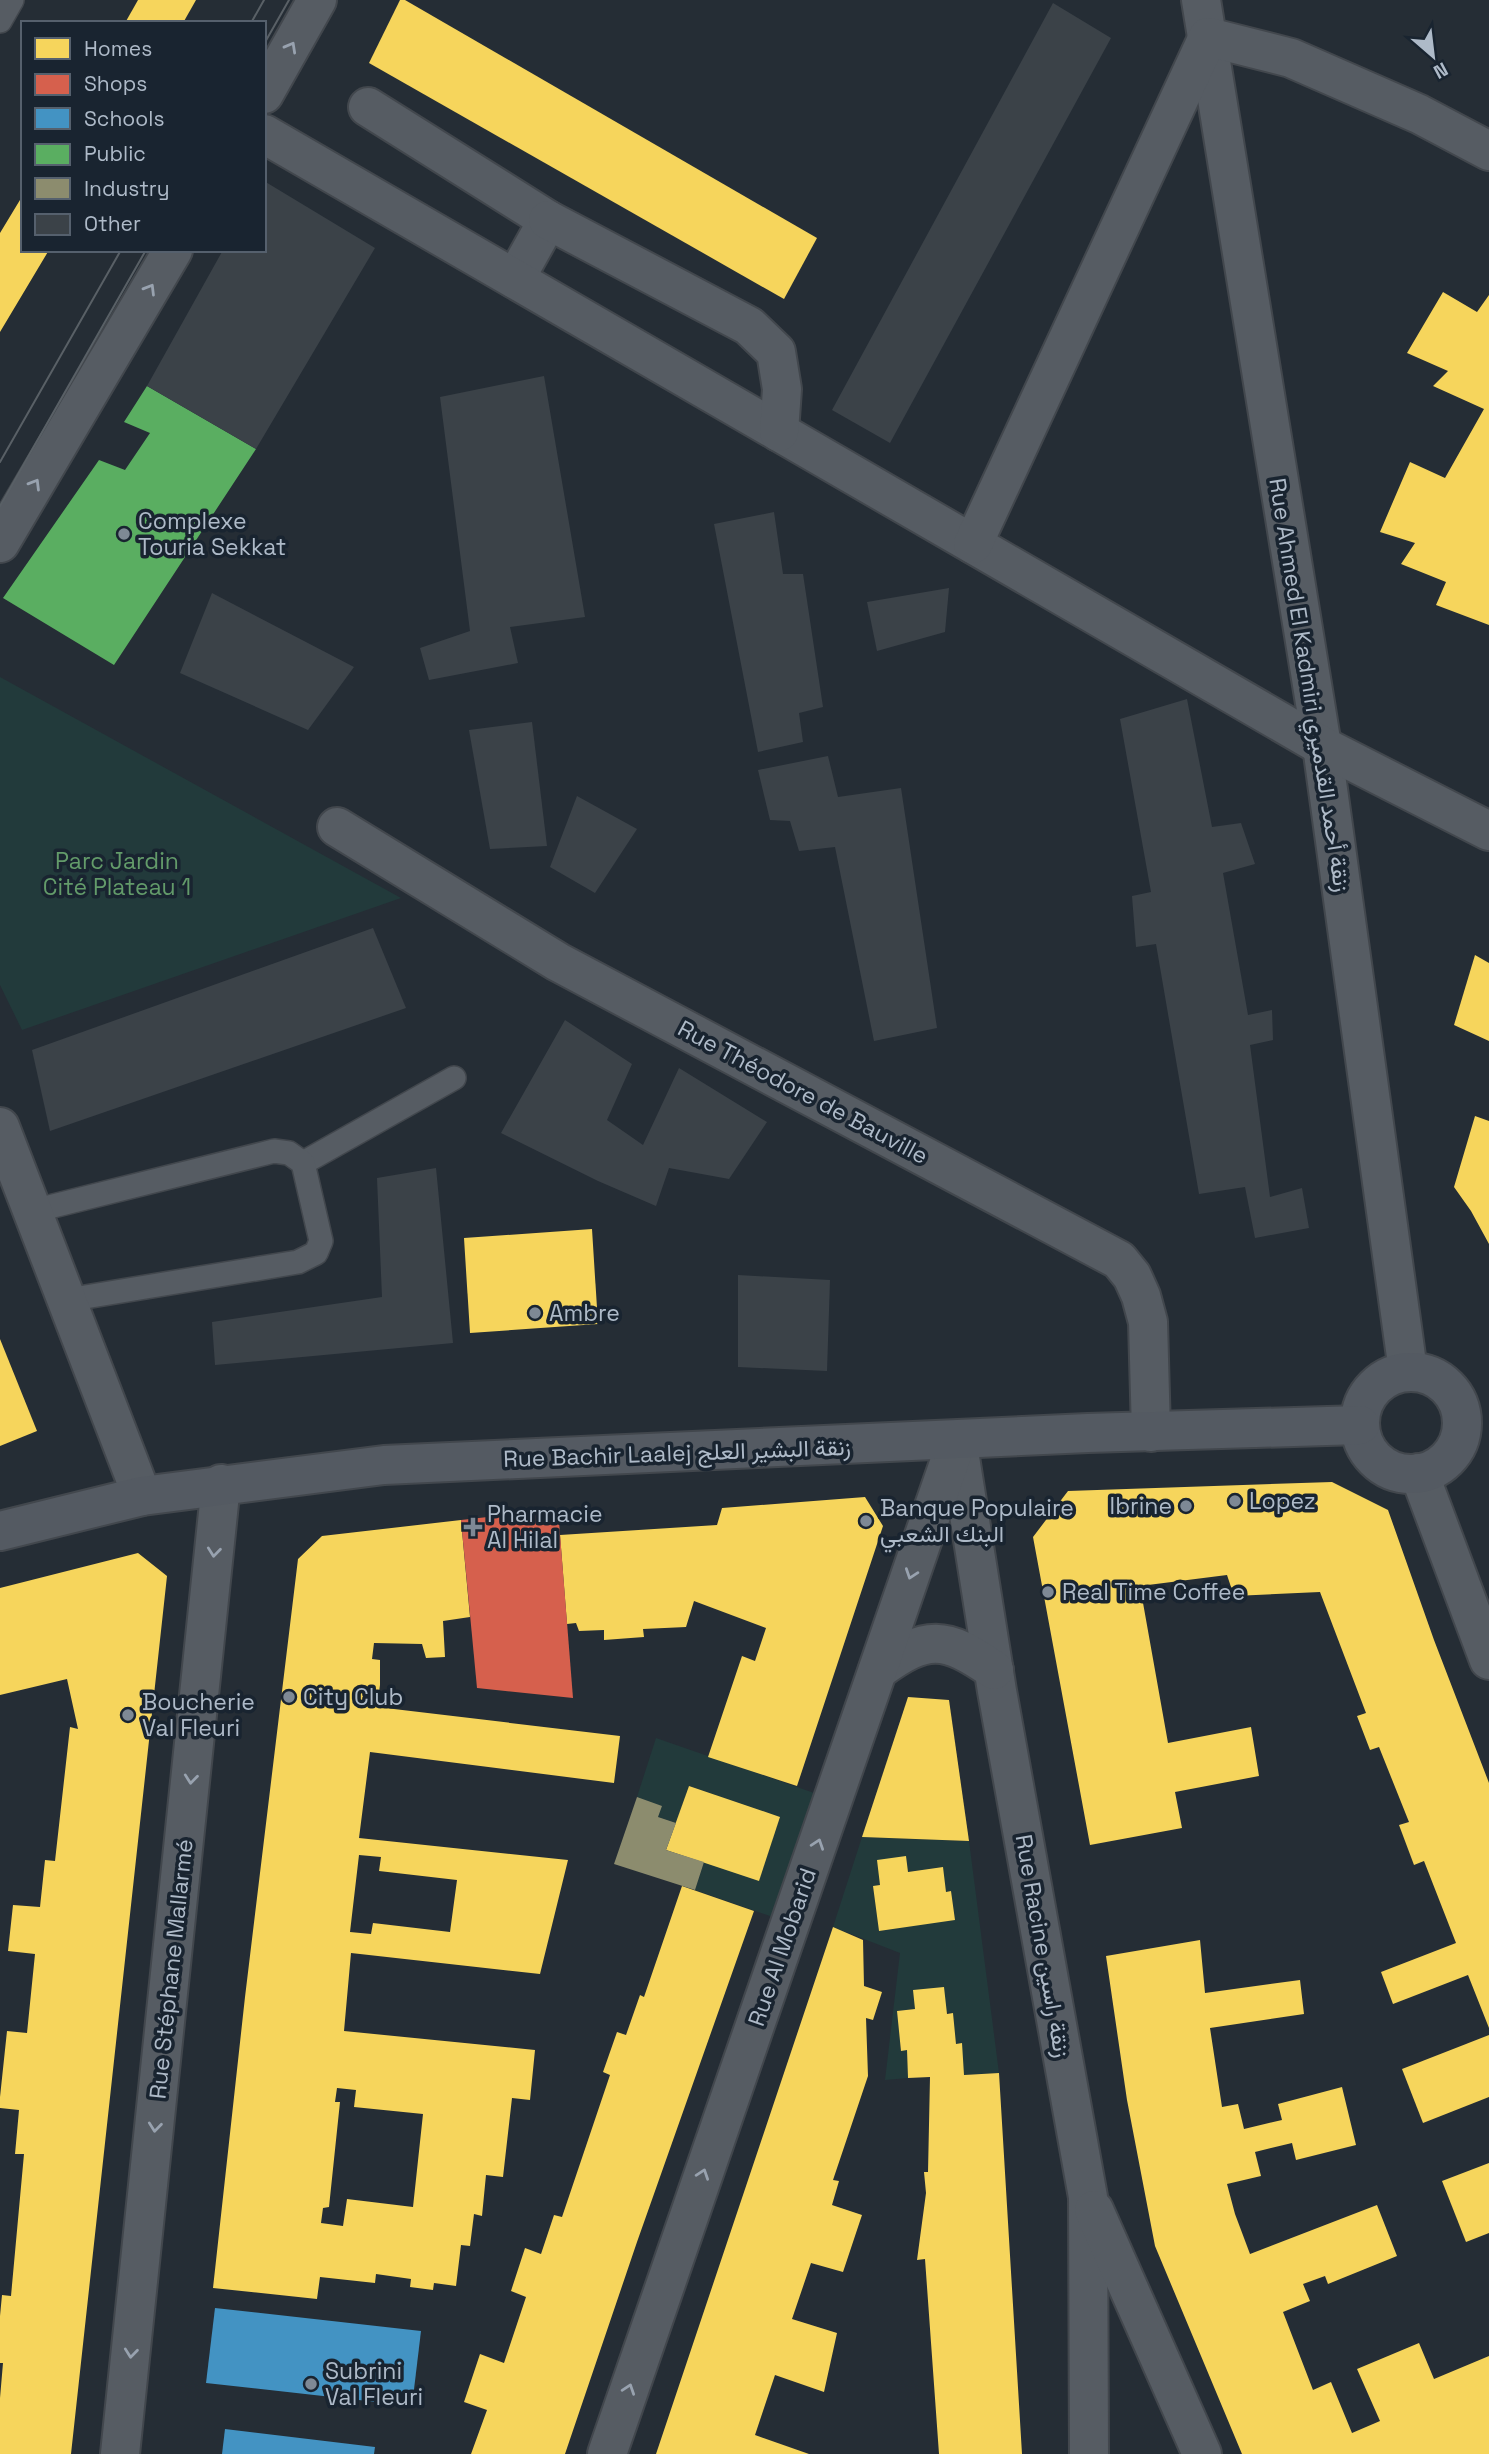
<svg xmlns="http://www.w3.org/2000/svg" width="1489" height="2454" viewBox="0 0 1489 2454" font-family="'Space Grotesk',Vazirmatn,sans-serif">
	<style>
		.green { fill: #223a3b; fill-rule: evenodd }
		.homes { fill: #f6d55c; fill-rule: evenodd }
		.shops { fill: #d6604d }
		.schools { fill: #4393c3 }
		.public { fill: #5aae61 }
		.industry { fill: #8c8c6e }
		.building { fill: #3b4248 }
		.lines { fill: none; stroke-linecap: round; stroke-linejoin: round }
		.lane-casing { stroke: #42474d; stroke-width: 26 }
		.street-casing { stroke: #42474d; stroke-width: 42 }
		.secondary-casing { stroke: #42474d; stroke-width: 42 }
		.lane { stroke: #565c63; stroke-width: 23 }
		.street { stroke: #565c63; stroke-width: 38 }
		.secondary { stroke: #545a62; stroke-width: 38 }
		.tram { stroke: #596066; stroke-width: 2 }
		.oneway { stroke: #98a2af }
		.poi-dot { fill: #7e8995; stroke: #192430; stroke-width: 2.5 }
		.labels { text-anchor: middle; stroke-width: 7; stroke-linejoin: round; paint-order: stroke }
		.poi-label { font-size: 23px; fill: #aebac8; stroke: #192430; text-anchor: start }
		.street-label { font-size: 23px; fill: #aebac8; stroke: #192430 }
		.park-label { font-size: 23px; fill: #639b6a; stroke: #192430 }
	</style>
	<rect width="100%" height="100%" fill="#252d35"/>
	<g class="green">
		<path d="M0,677L401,898L22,1030L0,985Z"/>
		<path d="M656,1738L817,1794L773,1917L695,1890L704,1862L759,1880L780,1817L689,1786L676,1823L658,1817L661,1806L637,1797Z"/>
		<path d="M862,1837L969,1841L999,2073L964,2075L961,2043L956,2044L953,2013L915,2009L897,2011L901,2050H907L908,2078L885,2080L900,1953L833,1927ZM906,1856L908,1872L942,1867L946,1892L951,1891L955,1919L879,1931L873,1887L880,1885Z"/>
	</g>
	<g class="homes">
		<path d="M138,0H196L183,23H125Z"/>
		<path d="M400,0H405L817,238L784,299L369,63Z"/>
		<path d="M23,195V250H49L0,332V233Z"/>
		<path d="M1443,292L1477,312L1489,295V625L1436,605L1446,582L1401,564L1415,543L1380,532L1410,462L1445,478L1484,409L1433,386L1448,371L1407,353Z"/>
		<path d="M1475,955L1489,963V1041L1454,1025Z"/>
		<path d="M1475,1116L1489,1121V1244L1471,1211L1454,1187Z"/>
		<path d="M592,1229L598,1324L470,1333L464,1238Z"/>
		<path d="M0,1339L37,1431L0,1446Z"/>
		<path d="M1332,1482L1388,1510L1434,1640L1489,1783V2028L1468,1975L1393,2004L1381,1972L1456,1943L1424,1861L1414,1865L1399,1825L1409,1822L1379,1747L1370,1750L1357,1716L1366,1713L1320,1592L1234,1596L1227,1575L1140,1586L1168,1743L1251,1727L1259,1776L1175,1792L1182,1828L1090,1845L1033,1537L1068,1491Z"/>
		<path d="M865,1497L883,1526L797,1786L708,1757L742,1656L755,1661L766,1628L694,1601L686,1627L643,1629L644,1637L604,1640V1630L579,1631L576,1623L567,1624L560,1535L717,1525L722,1508Z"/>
		<path d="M461,1520L470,1617L443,1621L445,1657L426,1658L422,1644L374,1643L372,1659L380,1660V1685L377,1707L620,1736L614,1783L370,1752L359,1838L568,1860L540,1974L351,1953L344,2031L535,2050L530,2100L512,2098L503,2177L486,2175L482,2216L474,2214L470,2246L461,2245L456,2286L434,2283L433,2290L410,2287L411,2279L376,2274L375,2283L320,2277L317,2299L213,2288L245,1997L298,1559L322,1536ZM359,1855L381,1857L379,1871L457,1880L450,1932L373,1923L371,1934L350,1932ZM337,2088L356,2090L354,2107L423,2114L413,2207L347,2199L343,2226L321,2223L323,2208L329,2207L340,2102H335Z"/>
		<path d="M138,1553L167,1576L71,2454H0V2398L3,2363H0V2316L2,2295L11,2296L24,2154H15L19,2110L0,2108V2097L7,2031L27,2033L35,1954L8,1951L13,1905L40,1907L45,1860L55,1861L70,1727L78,1729L67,1679L0,1695V1588Z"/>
		<path d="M908,1697L949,1700L969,1841L862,1837Z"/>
		<path d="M689,1786L780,1817L759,1881L666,1850Z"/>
		<path d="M906,1856L908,1872L943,1867L946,1892L951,1891L955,1920L879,1931L873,1886L880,1885L877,1860Z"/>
		<path d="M682,1886L754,1911L637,2242L565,2454H471L487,2410L464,2402L480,2354L504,2363L526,2297L511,2291L525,2248L541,2254L554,2215L562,2217L610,2075L603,2072L617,2032L626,2035L640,1995L644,1997Z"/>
		<path d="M833,1927L863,1940L864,1986L882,1992L873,2020L866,2018L868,2076L833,2180L839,2181L832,2205L862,2215L843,2272L811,2263L792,2319L837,2333L824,2392L775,2375L755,2435L809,2454H656Z"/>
		<path d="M1200,1940L1205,1993L1300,1980L1304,2014L1210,2028L1222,2107L1238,2104L1244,2129L1282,2120L1278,2104L1342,2087L1356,2145L1296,2160L1292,2143L1255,2152L1261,2176L1227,2184L1235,2214L1250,2254L1377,2205L1397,2256L1328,2284L1325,2276L1303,2284L1310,2301L1283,2312L1313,2390L1331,2382L1352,2433L1380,2421L1357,2369L1419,2343L1434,2379L1489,2356V2454H1242L1155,2246L1127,2100L1106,1956Z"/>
		<path d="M944,1987L947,2014L953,2013L956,2044L962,2043L964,2075L999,2073L1022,2454H939L925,2259L917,2260L926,2193L924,2172H928L930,2077L908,2078L907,2050L901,2051L897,2011L915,2009L913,1990Z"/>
		<path d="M1489,2035V2097L1423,2123L1402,2069Z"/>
		<path d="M1489,2163V2233L1466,2242L1442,2181Z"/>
	</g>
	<path class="shops" d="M558,1509L573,1698L477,1688L461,1520Z"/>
	<g class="schools">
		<path d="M215,2308L421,2331L412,2406L206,2383Z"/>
		<path d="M225,2429L375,2447L374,2454H222Z"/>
	</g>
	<path class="public" d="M147,386L256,449L114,665L3,598L99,460L125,470L150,433L124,422Z"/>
	<path class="industry" d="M637,1797L662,1806L658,1817L676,1823L666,1850L704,1862L695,1890L614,1864Z"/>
	<g class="building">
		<path d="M1053,3L1111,38L890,443L832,410Z"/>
		<path d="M264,181L375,248L256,449L147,386L223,250H264Z"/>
		<path d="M544,376L585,617L510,627L518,663L429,680L420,648L470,631L440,397Z"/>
		<path d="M774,512L783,574H803L823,707L799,713L803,742L758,752L714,524Z"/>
		<path d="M949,588L945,632L877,651L867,602Z"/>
		<path d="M212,593L354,667L308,730L180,673Z"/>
		<path d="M1187,699L1212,827L1241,823L1255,864L1223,873L1248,1015L1272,1010L1273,1040L1250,1045L1270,1197L1302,1188L1309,1228L1255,1238L1245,1187L1199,1194L1156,944L1136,947L1132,896L1151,892L1120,719Z"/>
		<path d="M532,722L547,846L490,849L469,730Z"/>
		<path d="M828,756L838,797L901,788L937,1028L874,1041L835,847L799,851L790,821L770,820L758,770Z"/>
		<path d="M577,796L637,829L595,893L550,867Z"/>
		<path d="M373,928L406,1008L50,1131L32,1050Z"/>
		<path d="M565,1020L632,1064L607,1120L643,1145L679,1068L767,1122L729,1179L669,1168L656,1206L598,1181L501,1133Z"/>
		<path d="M436,1168L453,1343L215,1365L212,1322L382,1297L377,1178Z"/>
		<path d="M738,1275L830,1280L827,1371L738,1367Z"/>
	</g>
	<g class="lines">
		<g class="lane-casing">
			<g id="lane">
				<path d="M0,21L12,0"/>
				<path d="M303,1163L454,1078"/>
				<path d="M33,1211L274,1151L289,1153L303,1163L321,1241L316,1253L298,1262L67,1300"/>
			</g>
		</g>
		<g class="street-casing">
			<g id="street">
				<path d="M1201,0L1322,746L1408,1371"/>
				<path d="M264,94L317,0"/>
				<path d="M368,107L548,220L515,279"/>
				<path d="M264,134L1322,746L1489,831"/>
				<path d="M548,220L749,326L776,352L782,389L779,432"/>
				<path d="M0,543L173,250"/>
				<path d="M973,544L1208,37L1291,58L1419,114L1489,151"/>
				<path d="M337,827L558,962L1119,1260L1132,1276L1141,1296L1148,1322L1151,1432"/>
				<path d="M0,1127L142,1496"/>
				<path d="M958,1445L997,1691L1088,2197L1089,2454"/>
				<path d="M1419,1473L1489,1660"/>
				<path d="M878,1670C927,1634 945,1636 994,1670"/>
				<path d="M1094,2210L1202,2454"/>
				<path d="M120,2454L221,1484"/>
				<path d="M607,2454L957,1440"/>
			</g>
		</g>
		<g class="secondary-casing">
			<g id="secondary">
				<circle cx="1411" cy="1423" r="51"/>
				<path d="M0,1531L142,1496L384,1465L1088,1433L1360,1425"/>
			</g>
		</g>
		<use href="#lane" class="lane"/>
		<use href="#street" class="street"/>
		<use href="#secondary" class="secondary"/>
		<g class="tram">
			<path d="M251,23L264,0"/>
			<path d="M264,44L289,0"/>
			<path d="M0,462L121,250"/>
			<path d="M0,506L146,250"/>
		</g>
	</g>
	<defs><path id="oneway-chevron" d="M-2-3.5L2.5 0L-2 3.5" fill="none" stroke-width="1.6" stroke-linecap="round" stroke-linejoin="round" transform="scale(1.75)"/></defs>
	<g class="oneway">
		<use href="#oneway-chevron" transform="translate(291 47) rotate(-61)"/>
		<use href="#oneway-chevron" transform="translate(150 289) rotate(-59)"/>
		<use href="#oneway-chevron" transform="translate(35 484) rotate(-59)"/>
		<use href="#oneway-chevron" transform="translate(214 1552) rotate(96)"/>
		<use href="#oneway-chevron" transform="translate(911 1574) rotate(109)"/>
		<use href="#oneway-chevron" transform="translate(191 1779) rotate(96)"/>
		<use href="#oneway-chevron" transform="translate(818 1844) rotate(-71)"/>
		<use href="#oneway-chevron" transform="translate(155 2127) rotate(96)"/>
		<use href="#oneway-chevron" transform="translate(703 2174) rotate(-71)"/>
		<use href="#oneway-chevron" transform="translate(131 2353) rotate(96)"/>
		<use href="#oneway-chevron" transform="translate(629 2389) rotate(-71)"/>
	</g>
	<g class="poi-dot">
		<circle cx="124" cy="534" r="7"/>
		<circle cx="535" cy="1313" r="7"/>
		<circle cx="1235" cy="1501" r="7"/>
		<circle cx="1186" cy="1506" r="7"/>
		<circle cx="866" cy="1521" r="7"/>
		<path d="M469.5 1516.5h7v7h7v7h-7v7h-7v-7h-7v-7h7z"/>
		<circle cx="1048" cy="1592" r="7"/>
		<circle cx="289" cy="1697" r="7"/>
		<circle cx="128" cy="1715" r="7"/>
		<circle cx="311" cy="2384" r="7"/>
	</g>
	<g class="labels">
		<g class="poi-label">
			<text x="138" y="529">Complexe<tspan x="138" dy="26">Touria Sekkat</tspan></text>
			<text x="549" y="1321">Ambre</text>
			<text x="1249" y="1509">Lopez</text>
			<text x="1172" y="1514" text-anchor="end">Ibrine</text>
			<text x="880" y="1516">Banque Populaire<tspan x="880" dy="26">البنك الشعبي</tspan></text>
			<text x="487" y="1522">Pharmacie<tspan x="487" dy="26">Al Hilal</tspan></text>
			<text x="1062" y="1600">Real Time Coffee</text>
			<text x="303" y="1705">City Club</text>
			<text x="142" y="1710">Boucherie<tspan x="142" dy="26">Val Fleuri</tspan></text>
			<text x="325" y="2379">Subrini<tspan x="325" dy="26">Val Fleuri</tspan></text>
		</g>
		<g class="street-label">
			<text transform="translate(1310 685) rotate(81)" y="8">Rue Ahmed El Kadmiri زنقة أحمد القدميري</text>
			<text transform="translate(803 1092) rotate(28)" y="8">Rue Théodore de Bauville</text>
			<text transform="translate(677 1453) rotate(-2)" y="8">Rue Bachir Laalej زنقة البشير العلج</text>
			<text transform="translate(1043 1946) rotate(80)" y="8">Rue Racine زنقة راسين</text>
			<text transform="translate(782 1947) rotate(-71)" y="8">Rue Al Mobarid</text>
			<text transform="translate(171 1969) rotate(-84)" y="8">Rue Stéphane Mallarmé</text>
		</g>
		<g class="park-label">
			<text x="117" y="869">Parc Jardin<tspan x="117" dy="26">Cité Plateau 1</tspan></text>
		</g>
	</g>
	<rect x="21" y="21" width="245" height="231" fill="#192430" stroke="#55606d" stroke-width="2"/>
	<rect x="35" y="38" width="35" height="21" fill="#f6d55c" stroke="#55606d" stroke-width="2"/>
	<text x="84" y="56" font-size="21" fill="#aebac8">Homes</text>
	<rect x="35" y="74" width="35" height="21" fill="#d6604d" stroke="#55606d" stroke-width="2"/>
	<text x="84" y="91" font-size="21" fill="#aebac8">Shops</text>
	<rect x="35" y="108" width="35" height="21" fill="#4393c3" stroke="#55606d" stroke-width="2"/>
	<text x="84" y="126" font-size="21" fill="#aebac8">Schools</text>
	<rect x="35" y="144" width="35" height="21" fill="#5aae61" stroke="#55606d" stroke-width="2"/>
	<text x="84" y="161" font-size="21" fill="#aebac8">Public</text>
	<rect x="35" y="178" width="35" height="21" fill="#8c8c6e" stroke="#55606d" stroke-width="2"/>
	<text x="84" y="196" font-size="21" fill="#aebac8">Industry</text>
	<rect x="35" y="214" width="35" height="21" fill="#3b4248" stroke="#55606d" stroke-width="2"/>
	<text x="84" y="231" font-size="21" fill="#aebac8">Other</text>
	<g transform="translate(1433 56) rotate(152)" stroke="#192430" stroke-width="5" paint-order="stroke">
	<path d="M0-5L12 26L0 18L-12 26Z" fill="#aebac8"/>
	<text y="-10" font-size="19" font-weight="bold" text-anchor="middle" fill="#aebac8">N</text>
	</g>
</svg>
